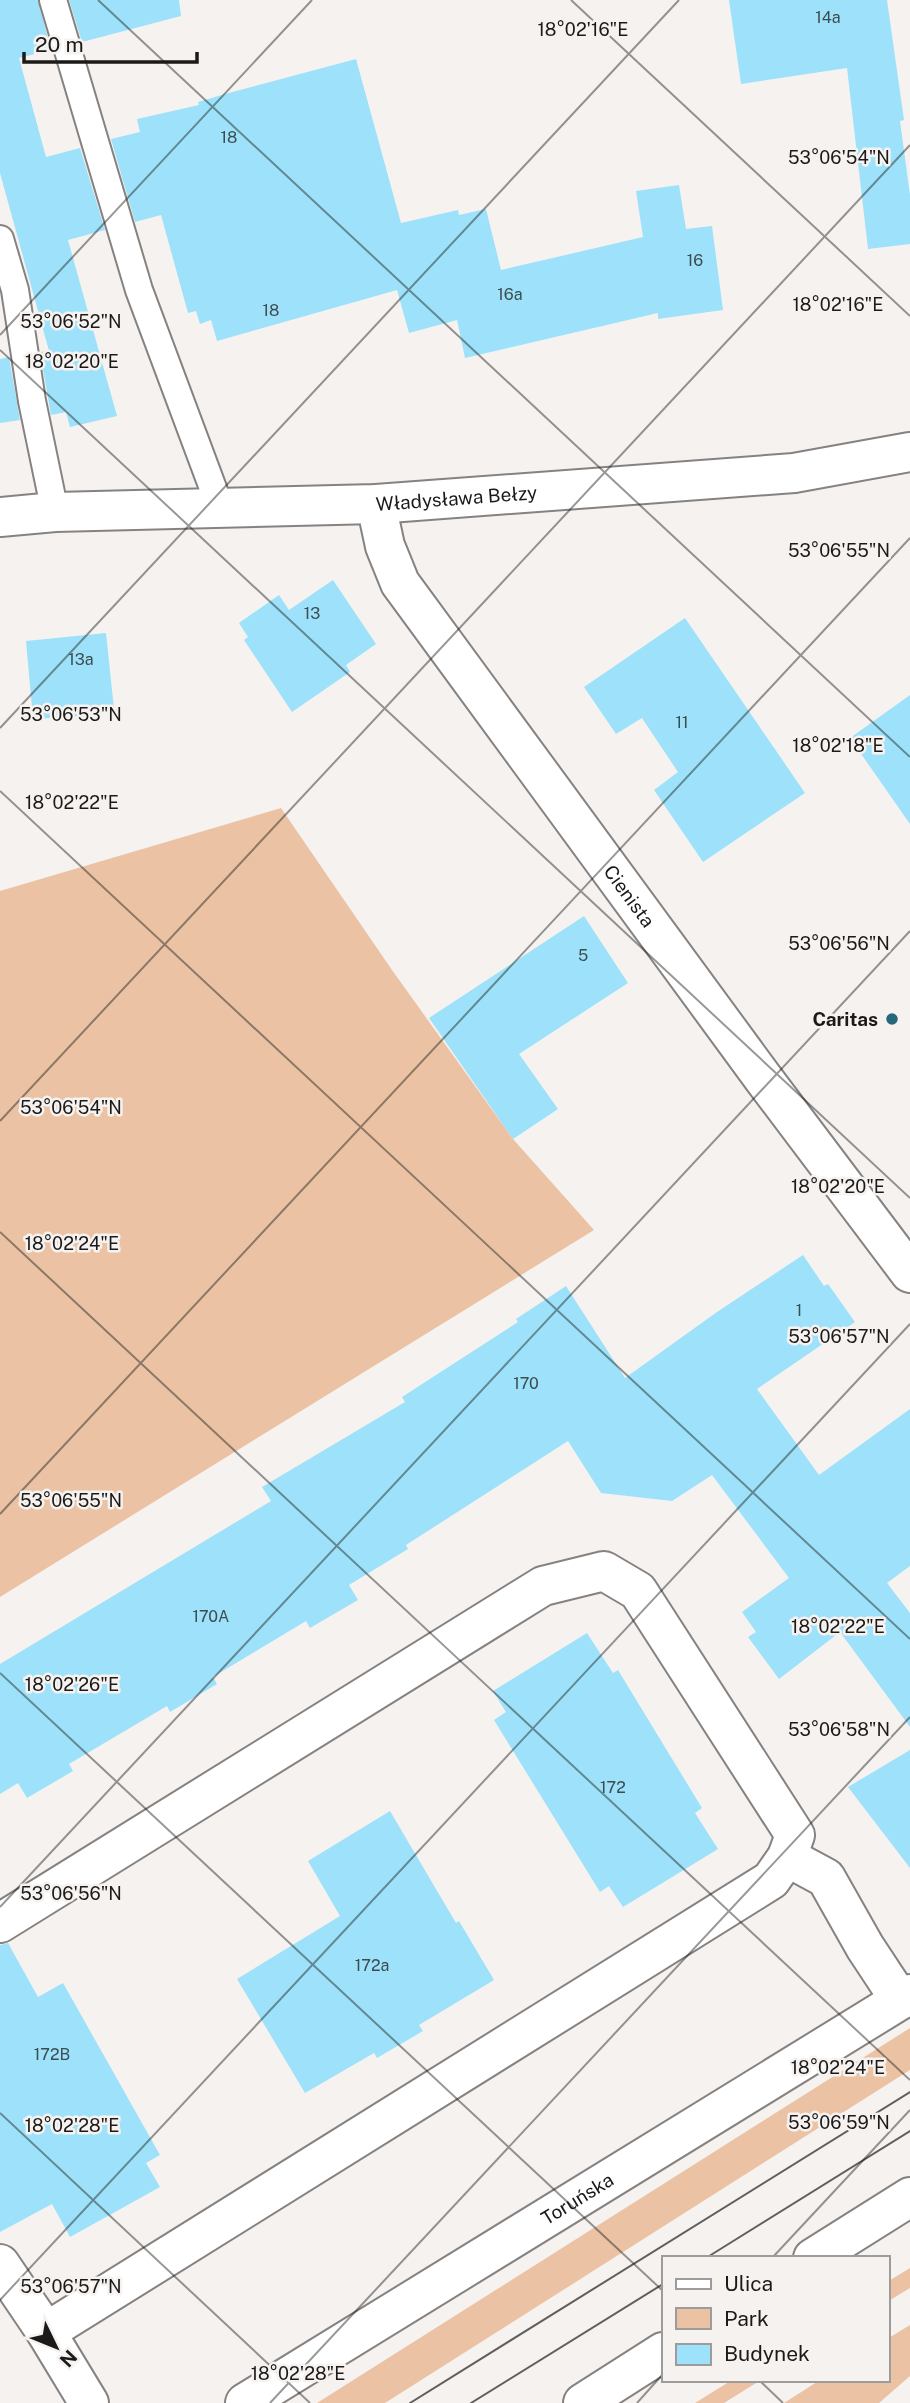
<svg xmlns="http://www.w3.org/2000/svg" width="910" height="2403" viewBox="0 0 910 2403" font-family="'Public Sans',sans-serif">
	<style>
		.green { fill: #ebc3a4 }
		.building { fill: #9de2fa }
		.lines { fill: none; stroke-linecap: round; stroke-linejoin: round }
		.lane-casing { stroke: #858280; stroke-width: 30 }
		.street-casing { stroke: #858280; stroke-width: 42 }
		.secondary-casing { stroke: #858280; stroke-width: 42 }
		.lane { stroke: #fff; stroke-width: 26 }
		.street { stroke: #fff; stroke-width: 38 }
		.secondary { stroke: #fff; stroke-width: 38 }
		.tram { stroke: #615f5d; stroke-width: 2 }
		.ticks { fill: none; stroke: #1b1a19; stroke-width: 2; stroke-opacity: 0.45 }
		.poi-dot { fill: #26677b; stroke: #f6f2f0; stroke-width: 2.5 }
		.labels { text-anchor: middle; stroke-width: 5; stroke-linejoin: round; paint-order: stroke }
		.number-label { font-size: 16px; fill: #3c4c51 }
		.street-label { font-size: 19px; fill: #1b1a19; stroke: #f6f2f0 }
		.poi-label { font-size: 19px; font-weight: bold; fill: #1b1a19; stroke: #f6f2f0; text-anchor: end }
		.ticks-label { font-size: 18px; text-anchor: middle; fill: #1b1a19; stroke: #f6f2f0; stroke-width: 5; stroke-linejoin: round; paint-order: stroke }
	</style>
	<rect width="100%" height="100%" fill="#f6f2f0"/>
	<g class="green">
		<path d="M281,808L392,970L513,1139L594,1230L0,1597V891Z"/>
		<path d="M910,2028V2070L385,2403H317Z"/>
		<path d="M910,2268V2288L887,2302V2282Z"/>
		<path d="M910,2325V2376L879,2403H784L820,2380H887V2339Z"/>
		<path d="M732,2380H761L724,2403H695Z"/>
	</g>
	<g class="building">
		<path d="M0,0H38L51,50L19,58L46,157L80,148L105,230L68,240L117,416L70,427L66,412L51,415L40,352L49,351L0,173Z"/>
		<path d="M69,0H179L181,16L82,42Z"/>
		<path d="M729,0H887L904,120L900,121L910,195V244L868,249L847,68L741,84Z"/>
		<path d="M356,59L401,223L458,210L459,215L486,209L501,270L643,237L636,191L679,185L686,229L712,226L723,310L658,319V313L465,358L457,320L409,333L397,290L217,341L211,320L200,324L196,311L188,313L161,215L135,222L111,139L140,132L137,119L199,105L198,102L225,94Z"/>
		<path d="M9,357L20,420L0,423V359Z"/>
		<path d="M333,580L376,644L346,665L350,672L292,712L244,640L248,637L239,623L279,595L289,610Z"/>
		<path d="M685,618L805,793L703,862L654,790L678,772L642,718L616,734L584,687Z"/>
		<path d="M106,633L114,709L94,711V715L33,719L26,641Z"/>
		<path d="M910,695V824L850,738Z"/>
		<path d="M584,916L628,983L519,1054L558,1109L513,1139L429,1018Z"/>
		<path d="M803,1255L824,1286L828,1284L855,1322L757,1389L819,1475L910,1409V1566L887,1583L910,1613V1727L840,1632L779,1679L748,1637L756,1632L742,1612L789,1578L712,1475L672,1501L601,1493L568,1441L406,1545L408,1549L349,1585L358,1600L310,1628L306,1621L213,1677L217,1684L170,1712L167,1706L69,1764L73,1771L27,1798L18,1783L0,1794V1664L271,1501L262,1487L405,1402L402,1397L518,1322L516,1319L566,1286L625,1378L717,1312Z"/>
		<path d="M587,1633L613,1673L618,1670L702,1808L695,1813L718,1849L623,1907L609,1886L600,1892L494,1720L506,1712L493,1691Z"/>
		<path d="M910,1750V1868L848,1787Z"/>
		<path d="M390,1811L456,1923L459,1921L494,1980L419,2025L423,2031L377,2058L374,2053L305,2093L237,1979L340,1916L308,1861Z"/>
		<path d="M8,1943L38,1997L63,1983L160,2155L146,2163L160,2187L70,2237L52,2204L0,2232V1945Z"/>
	</g>
	<g class="lines">
		<g class="lane-casing">
			<g id="lane">
				<path d="M53,0L139,290L220,507"/>
				<path d="M0,239L15,290L32,401L55,512"/>
			</g>
		</g>
		<g class="street-casing">
			<g id="street">
				<path id="s1" d="M376,504L385,546L400,583L763,1078L910,1273"/>
				<path id="s2" d="M0,517L55,512L376,504L794,473L910,452"/>
				<path d="M787,1857L826,1878L865,1947L900,2000"/>
				<path d="M0,1923L543,1586L604,1571L638,1591L795,1835L787,1857L771,1880L46,2332"/>
				<path d="M0,2264L46,2332L89,2403"/>
			</g>
		</g>
		<g class="secondary-casing">
			<g id="secondary">
				<path d="M813,2258L910,2197"/>
				<path id="s3" d="M245,2403L910,1994"/>
				<path d="M583,2403L663,2352"/>
			</g>
		</g>
		<use href="#lane" class="lane"/>
		<use href="#street" class="street"/>
		<use href="#secondary" class="secondary"/>
		<g class="tram">
			<path d="M706,2258L910,2131"/>
			<path d="M410,2403L910,2092"/>
			<path d="M471,2403L663,2284"/>
		</g>
	</g>
	<path class="ticks" d="M98,0L910,757M571,0L910,316M0,335L312,0M0,350L910,1198M0,728L679,0M0,791L910,1639M0,1121L910,145M0,1232L910,2080M0,1514L910,538M0,1673L663,2291M0,1907L910,931M0,2113L310,2403M772,2258L910,2110M0,2300L910,1324M759,2380L783,2403M270,2403L910,1717M637,2403L663,2374"/>
	<circle class="poi-dot" cx="892" cy="1019" r="7"/>
	<g class="labels">
		<g class="number-label">
			<text x="828" y="23">14a</text>
			<text x="229" y="143">18</text>
			<text x="695" y="266">16</text>
			<text x="510" y="300">16a</text>
			<text x="271" y="316">18</text>
			<text x="312" y="619">13</text>
			<text x="81" y="665">13a</text>
			<text x="682" y="728">11</text>
			<text x="583" y="961">5</text>
			<text x="799" y="1316">1</text>
			<text x="526" y="1389">170</text>
			<text x="211" y="1622">170A</text>
			<text x="613" y="1793">172</text>
			<text x="372" y="1971">172a</text>
			<text x="52" y="2060">172B</text>
		</g>
		<g class="street-label">
			<text dy="7" stroke="none"><textPath href="#s2" startOffset="457">Władysława Bełzy</textPath></text>
			<text dy="7" stroke="none"><textPath href="#s1" startOffset="471">Cienista</textPath></text>
			<text dy="7" stroke="none"><textPath href="#s3" startOffset="390">Toruńska</textPath></text>
		</g>
		<g class="poi-label">
			<text x="878" y="1026">Caritas</text>
		</g>
	</g>
	<g class="ticks-label">
		<text x="583" y="36">18°02'16"E</text>
		<text x="839" y="164">53°06'54"N</text>
		<text x="838" y="311">18°02'16"E</text>
		<text x="71" y="328">53°06'52"N</text>
		<text x="72" y="368">18°02'20"E</text>
		<text x="839" y="557">53°06'55"N</text>
		<text x="71" y="721">53°06'53"N</text>
		<text x="838" y="752">18°02'18"E</text>
		<text x="72" y="809">18°02'22"E</text>
		<text x="839" y="950">53°06'56"N</text>
		<text x="71" y="1114">53°06'54"N</text>
		<text x="838" y="1193">18°02'20"E</text>
		<text x="72" y="1250">18°02'24"E</text>
		<text x="839" y="1343">53°06'57"N</text>
		<text x="71" y="1507">53°06'55"N</text>
		<text x="838" y="1633">18°02'22"E</text>
		<text x="72" y="1691">18°02'26"E</text>
		<text x="839" y="1736">53°06'58"N</text>
		<text x="71" y="1900">53°06'56"N</text>
		<text x="838" y="2074">18°02'24"E</text>
		<text x="839" y="2129">53°06'59"N</text>
		<text x="72" y="2132">18°02'28"E</text>
		<text x="71" y="2293">53°06'57"N</text>
		<text x="298" y="2380">18°02'28"E</text>
	</g>
	<rect x="662" y="2256" width="228" height="126" fill="#f6f2f0" stroke="#9e9c9a" stroke-width="2"/>
	<rect x="676" y="2279" width="35" height="10" fill="#ffffff" stroke="#9e9c9a" stroke-width="2"/>
	<text x="724" y="2291" font-size="21" fill="#1b1a19">Ulica</text>
	<rect x="676" y="2308" width="35" height="21" fill="#ebc3a4" stroke="#9e9c9a" stroke-width="2"/>
	<text x="724" y="2326" font-size="21" fill="#1b1a19">Park</text>
	<rect x="676" y="2344" width="35" height="21" fill="#9de2fa" stroke="#9e9c9a" stroke-width="2"/>
	<text x="724" y="2361" font-size="21" fill="#1b1a19">Budynek</text>
	<g transform="translate(56 2347) rotate(133)" stroke="#f6f2f0" stroke-width="5" paint-order="stroke">
	<path d="M0-5L12 26L0 18L-12 26Z" fill="#1b1a19"/>
	<text y="-10" font-size="19" font-weight="bold" text-anchor="middle" fill="#1b1a19">N</text>
	</g>
	<path d="M24 52v10h173v-10" fill="none" stroke="#1b1a19" stroke-width="3.5"/>
	<text x="35" y="52" font-size="21" fill="#1b1a19" stroke="#f6f2f0" stroke-width="5" paint-order="stroke">20 m</text>
</svg>
